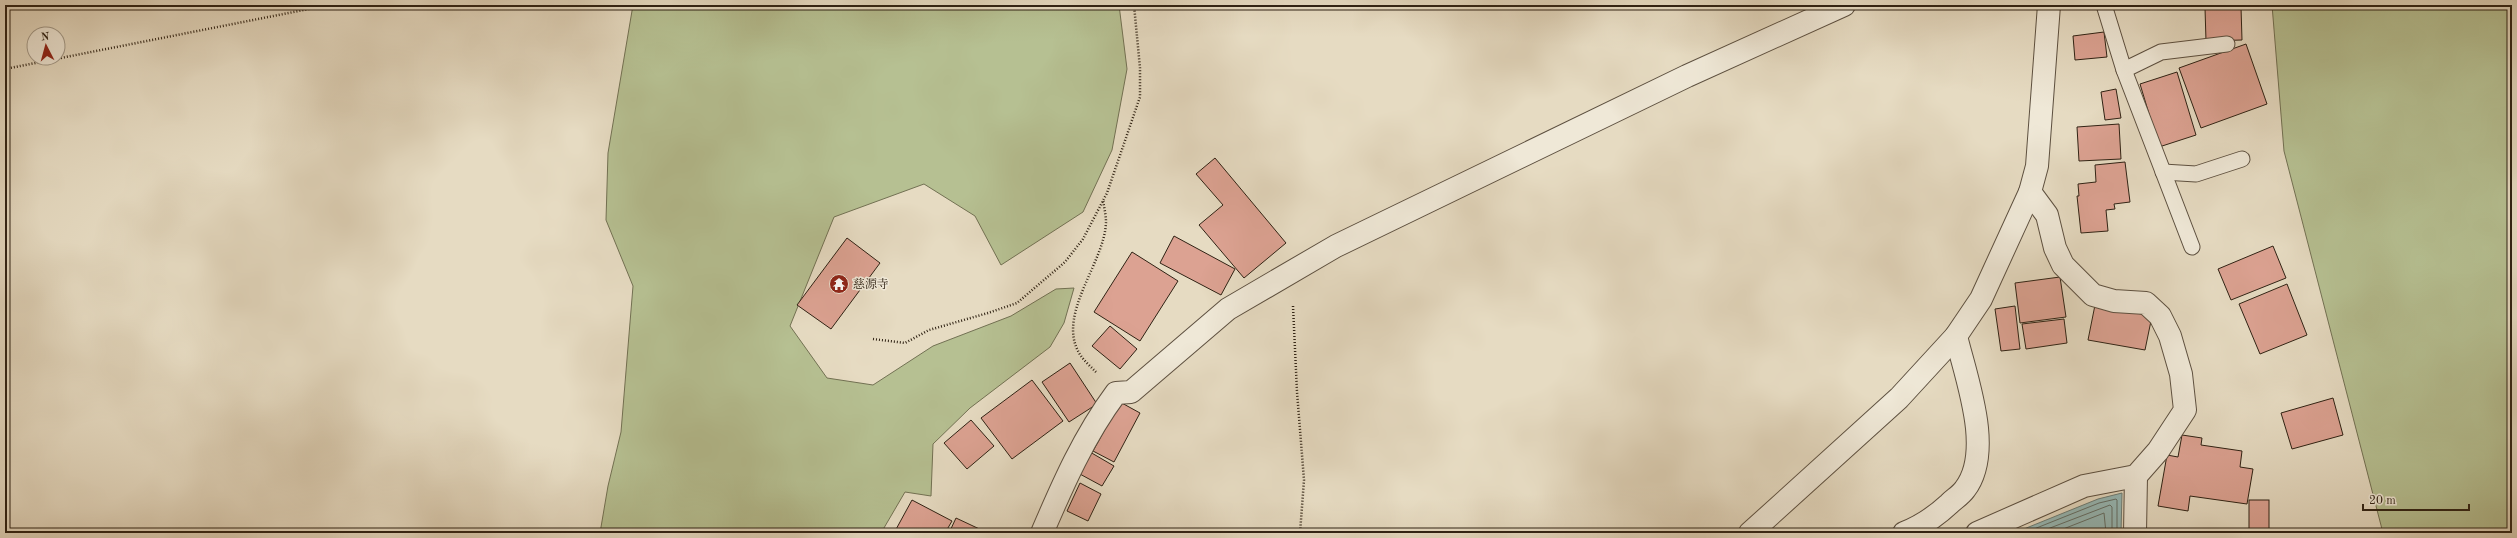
<svg xmlns="http://www.w3.org/2000/svg" width="2517" height="538" viewBox="0 0 2517 538" font-family="'Old Standard TT','Noto Serif JP',serif">
	<style>
		.green { fill: #b6c092; stroke: #727153 }
		.water { fill: #97bab8; stroke: #6d7d76 }
		.lines { fill: none; stroke-linecap: round; stroke-linejoin: round }
		.shore { stroke: #636e66; stroke-width: 1 }
		.building { fill: #dca292; stroke: #2f2214 }
		.service-casing { stroke: #5d5040; stroke-width: 17 }
		.minor-casing { stroke: #5d5040; stroke-width: 24 }
		.path { stroke: #2f2214; stroke-width: 2.5; stroke-dasharray: 1 2; stroke-linecap: butt }
		.service { stroke: #efe8d7; stroke-width: 15 }
		.minor { stroke: #efe8d7; stroke-width: 22 }
		.labels { text-anchor: middle; stroke-width: 3; stroke-linejoin: round; paint-order: stroke }
		.poi-label { font-size: 12px; fill: #2f2214; stroke: #efe8d7; text-anchor: start }
	</style>
	<rect width="100%" height="100%" fill="#e6dbc2"/>
	<filter id="stains"><feTurbulence type="fractalNoise" baseFrequency=".005" numOctaves="4"/><feColorMatrix values="0 0 0 0 .2 0 0 0 0 .09 0 0 0 0 .02 0 0 0 .5 -.17"/></filter>
	<radialGradient id="worn" r=".72"><stop offset=".6" stop-color="#630" stop-opacity="0"/><stop offset="1" stop-color="#630" stop-opacity=".3"/></radialGradient>
	<g class="green">
		<path d="M633,5H1119L1127,69L1112,150L1083,212L1001,265L975,216L924,184L834,217L790,326L827,378L873,385L933,346L1011,316L1056,289L1074,288L1064,323L1050,347L970,408L933,444L931,496L905,492L881,533H600L608,486L621,432L633,286L606,220L608,153Z"/>
		<path d="M2272,5H2512V533H2383L2284,151Z"/>
	</g>
	<path class="water" d="M2122,493L2121,533H2014L2098,499Z"/>
	<g class="lines">
		<g class="shore">
			<path d="M2024,533L2099,503L2116,499L2117,500V533"/>
			<path d="M2037,533L2110,505L2112,507V533"/>
			<path d="M2053,533L2104,513L2106,533"/>
		</g>
	</g>
	<g class="building">
		<path d="M2241,7L2242,40L2206,41L2205,8Z"/>
		<path d="M2104,32L2107,57L2075,60L2073,36Z"/>
		<path d="M2246,44L2267,104L2201,128L2179,68Z"/>
		<path d="M2177,72L2196,135L2159,147L2140,84Z"/>
		<path d="M2116,89L2121,118L2105,120L2101,92Z"/>
		<path d="M2119,124L2121,159L2079,161L2077,127Z"/>
		<path d="M1215,158L1286,243L1244,278L1199,225L1223,205L1196,174Z"/>
		<path d="M2125,162L2130,202L2114,204L2115,209L2106,210L2108,231L2081,233L2077,196H2079L2078,184L2096,182L2095,165Z"/>
		<path d="M1174,236L1235,269L1221,295L1160,263Z"/>
		<path d="M847,238L880,263L831,329L797,305Z"/>
		<path d="M2273,246L2286,278L2231,300L2218,269Z"/>
		<path d="M1132,252L1178,281L1140,341L1094,312Z"/>
		<path d="M2060,277L2066,317L2020,323L2015,283Z"/>
		<path d="M2287,284L2307,335L2260,354L2239,304Z"/>
		<path d="M2095,305L2152,316L2145,350L2088,340Z"/>
		<path d="M2015,306L2020,349L2001,351L1995,309Z"/>
		<path d="M2064,319L2067,343L2026,349L2022,324Z"/>
		<path d="M1110,326L1137,349L1120,369L1092,346Z"/>
		<path d="M1070,363L1097,404L1069,422L1042,382Z"/>
		<path d="M1032,380L1063,421L1012,459L981,418Z"/>
		<path d="M2333,398L2343,435L2292,449L2281,413Z"/>
		<path d="M1120,402L1140,413L1114,462L1093,451Z"/>
		<path d="M971,420L994,446L967,469L944,443Z"/>
		<path d="M2182,435L2202,438L2201,445L2242,451L2240,467L2253,469L2247,504L2190,496L2188,511L2158,506L2167,455L2178,457Z"/>
		<path d="M1090,452L1114,466L1102,486L1078,473Z"/>
		<path d="M1080,483L1101,494L1088,521L1067,511Z"/>
		<path d="M912,500L952,521L945,533H894Z"/>
		<rect x="2249" y="500" width="20" height="33"/>
		<path d="M956,518L988,533H949Z"/>
	</g>
	<g class="lines">
		<g class="service-casing">
			<g id="service">
				<path d="M2104,5L2124,70L2192,247"/>
				<path d="M2124,70L2161,52L2227,44"/>
				<path d="M2163,172L2196,174L2242,159"/>
			</g>
		</g>
		<g class="minor-casing">
			<g id="minor">
				<path d="M1042,533C1063,484 1084,436 1116,393L1131,392L1228,309L1336,246L1687,76L1844,5"/>
				<path d="M1750,533L1899,398L1956,336L1981,299L2030,192L2037,166L2049,5"/>
				<path d="M1904,533C1922,526 1935,517 1949,504C1954,499 1961,495 1965,489C1994,451 1966,378 1956,336"/>
				<path d="M1977,533L2084,486L2136,476L2158,451L2185,410L2181,374L2170,336L2160,316L2146,303L2114,301L2093,295L2063,265L2055,248L2047,215L2030,192"/>
				<path d="M2135,533L2136,476"/>
			</g>
		</g>
		<g class="path">
			<path d="M5,69L329,5"/>
			<path d="M1293,306L1297,392L1304,480L1300,533"/>
			<path d="M873,339L905,343L929,330L988,313L1017,303L1065,262L1083,239L1107,193L1140,97V68L1134,5"/>
			<path d="M1096,372C1090,366 1082,359 1078,351C1058,312 1105,262 1106,222C1106,215 1104,207 1103,200"/>
		</g>
		<use href="#service" class="service"/>
		<use href="#minor" class="minor"/>
	</g>
	<defs>
		<g id="temple-disc" transform="scale(1)"><circle r="9.5" fill="#8f2418" stroke="#efe8d7"/><path d="M0-6L5-2H3V0L6.5 2.5H4V6H1.5V3h-3V6H-4V2.5H-6.5L-3 0V-2H-5Z" fill="#fff"/></g>
	</defs>
	<g fill-rule="evenodd">
		<use href="#temple-disc" x="839" y="284"/>
	</g>
	<g class="labels">
		<g class="poi-label">
			<text x="853" y="288">慈源寺</text>
		</g>
	</g>
	<rect width="2517" height="538" fill="none" stroke="#e6dbc2" stroke-width="20"/>
	<rect x="6" y="6" width="2505" height="526" fill="none" stroke="#2f2214" stroke-width="2"/>
	<rect x="10" y="10" width="2497" height="518" fill="none" stroke="#2f2214"/>
	<g transform="translate(46 46) rotate(354)"><circle r="19" fill="#efe8d7" stroke="#a29989"/>
	<path d="M0-3L7 15L0 10L-7 15Z" fill="#8f2418"/>
	<text y="-6" font-size="11" font-weight="bold" text-anchor="middle" fill="#2f2214">N</text>
	</g>
	<path d="M2363 504v6h106v-6" fill="none" stroke="#2f2214" stroke-width="2"/>
	<text x="2369" y="504" font-size="12" fill="#2f2214" stroke="#efe8d7" stroke-width="3" paint-order="stroke">20 m</text>
	<rect width="100%" height="100%" filter="url(#stains)"/>
	<rect width="100%" height="100%" fill="url(#worn)"/>
</svg>
